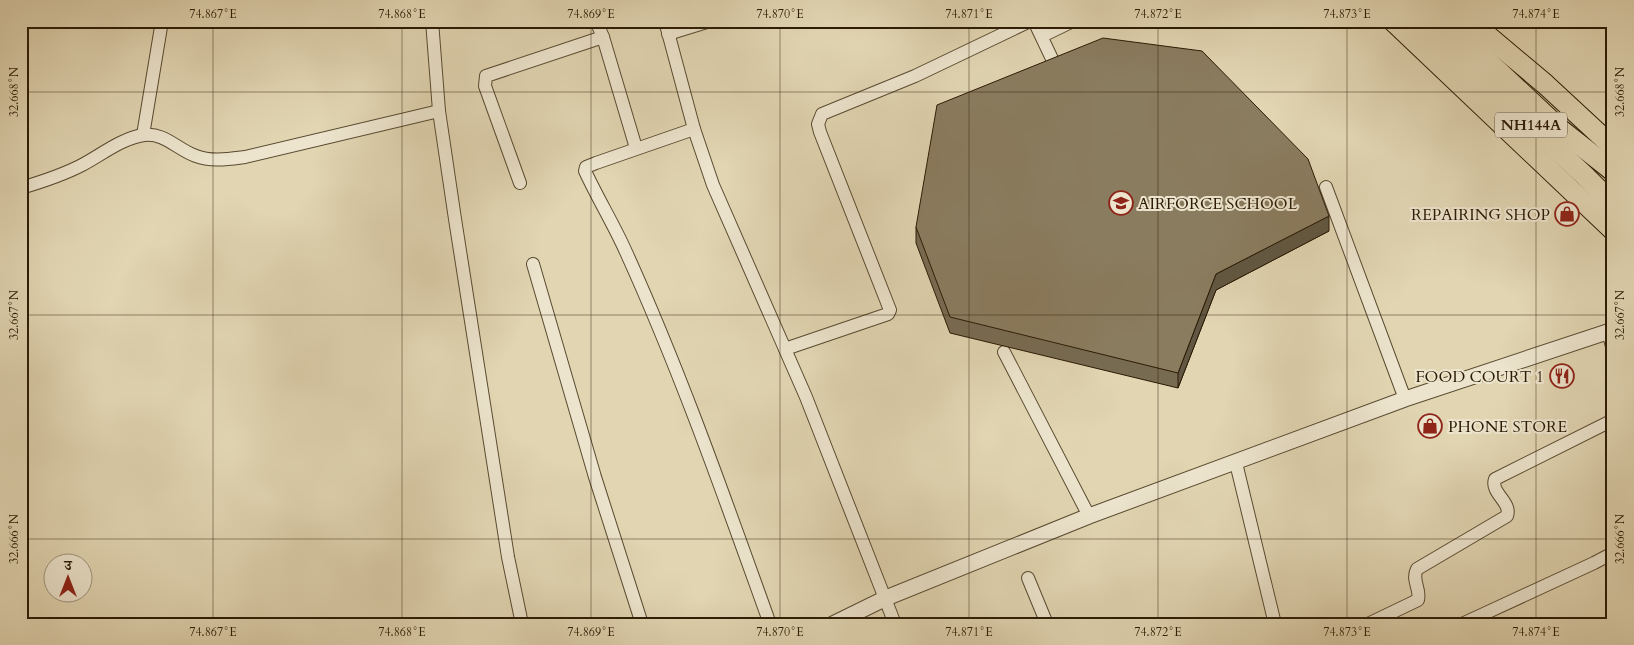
<svg xmlns="http://www.w3.org/2000/svg" width="1634" height="645" viewBox="0 0 1634 645" font-family="Cardo,'Noto Serif Devanagari',serif">
	<style>
		.lines { fill: none; stroke-linecap: round; stroke-linejoin: round }
		.minor-casing { stroke: #594a30; stroke-width: 14 }
		.tertiary-casing { stroke: #594a30; stroke-width: 17 }
		.trunk-casing { stroke: #2c1b05; stroke-width: 22 }
		.minor { stroke: #ece4cd; stroke-width: 12 }
		.tertiary { stroke: #ece4cd; stroke-width: 15 }
		.trunk { stroke: #e1d5b2; stroke-width: 20 }
		.wall { fill: #776b52; stroke: #2c1b05 }
		.shaded-wall { fill: #615742; stroke: #2c1b05 }
		.building { fill: #8a7c5f; stroke: #2c1b05 }
		.ticks { fill: none; stroke: #2c1b05; stroke-width: 1; stroke-opacity: 0.45 }
		.labels { text-anchor: middle; stroke-width: 4; stroke-linejoin: round; paint-order: stroke }
		.shield { fill: #ece4cd; stroke: #665741; stroke-width: 1 }
		.shield-label { font-size: 15px; font-weight: bold; fill: #2c1b05 }
		.poi-label { font-size: 16px; fill: #2c1b05; stroke: #ece4cd; text-anchor: start }
		.neatline { fill: none; stroke: #2c1b05; stroke-width: 2 }
		.ticks-label { font-size: 12px; text-anchor: middle; fill: #2c1b05 }
	</style>
	<rect width="100%" height="100%" fill="#e1d5b2"/>
	<filter id="stains"><feTurbulence type="fractalNoise" baseFrequency=".004" numOctaves="4"/><feColorMatrix values="0 0 0 0 .2 0 0 0 0 .09 0 0 0 0 .02 0 0 0 .5 -.17"/></filter>
	<radialGradient id="worn" r=".72"><stop offset=".6" stop-color="#630" stop-opacity="0"/><stop offset="1" stop-color="#630" stop-opacity=".3"/></radialGradient>
	<g class="lines">
		<g class="minor-casing">
			<g id="minor">
				<path d="M42,21L43,22"/>
				<path d="M432,21L439,111L455,219L508,557L522,624"/>
				<path d="M596,21L603,37L636,148"/>
				<path d="M665,21L694,129L713,185L806,397L895,624"/>
				<path d="M1034,21L1053,61"/>
				<path d="M668,34L710,21"/>
				<path d="M1042,36L1073,21"/>
				<path d="M694,129L596,163L586,167L585,171C598,199 614,225 626,252C681,373 725,499 770,624"/>
				<path d="M143,135L162,21"/>
				<path d="M520,183L485,86L486,76L603,37"/>
				<path d="M1326,187L1405,399"/>
				<path d="M21,188C41,182 63,175 82,165C101,155 122,138 144,135C164,132 178,150 196,156C211,162 229,159 245,157L439,111"/>
				<path d="M533,264L595,477L642,624"/>
				<path d="M1608,332L1613,350"/>
				<path d="M785,349L888,314L890,310L820,132L818,124L822,114L915,76L1030,21"/>
				<path d="M1004,352L1089,516"/>
				<path d="M1236,463L1275,624"/>
				<path d="M1028,578L1047,624"/>
				<path d="M1368,624L1418,600C1421,589 1411,580 1417,569L1507,516C1512,502 1490,493 1495,479L1613,420"/>
				<path d="M1462,624L1594,563L1613,553"/>
			</g>
		</g>
		<g class="tertiary-casing">
			<path id="tertiary" d="M833,624L886,598L1089,516L1405,399L1613,330"/>
		</g>
		<g class="trunk-casing">
			<g id="trunk">
				<path d="M1393,21L1613,230"/>
				<path d="M1418,21L1584,175L1613,204"/>
				<path d="M1445,21L1561,130L1613,171"/>
				<path d="M1470,21L1545,84L1613,147"/>
			</g>
		</g>
		<use href="#minor" class="minor"/>
		<use href="#tertiary" class="tertiary"/>
		<use href="#trunk" class="trunk"/>
	</g>
	<path class="wall" d="M916,227L1329,231L1216,290L1178,388L950,333L916,243Z"/>
	<path class="shaded-wall" d="M1329,216V231L1216,290L1178,388V373L1216,274Z"/>
	<path class="building" d="M1103,38L1202,51L1308,159L1329,216L1216,274L1178,373L950,317L916,227L937,105Z"/>
	<path class="ticks" d="M24,21V624M213,21V624M402,21V624M591,21V624M780,21V624M969,21V624M1158,21V624M1347,21V624M1536,21V624M21,92H1613M21,315H1613M21,539H1613"/>
	<defs>
		<g id="school-ring" transform="scale(1.25)"><circle r="9.5" fill="#ece4cd" stroke="#8f2418" stroke-width="1.5"/><path d="M0-5L7-2L0 1L-7-2ZM-4 1L0 2.5L4 1V4Q0 6-4 4Z" fill="#8f2418"/></g>
		<g id="shop-ring" transform="scale(1.25)"><circle r="9.5" fill="#ece4cd" stroke="#8f2418" stroke-width="1.5"/><path d="M-5-2.5h2.3a2.7 3.5 0 0 1 5.4 0H5L5.5 6h-11ZM-1.5-2.5h3a1.5 2.3 0 0 0-3 0Z" fill="#8f2418"/></g>
		<g id="restaurant-ring" transform="scale(1.25)"><circle r="9.5" fill="#ece4cd" stroke="#8f2418" stroke-width="1.5"/><path d="M-5-6h1v4h1v-4h1v4h1v-4h1v5L-1.5 .5V6h-2V.5L-5-1ZM5-6V6H3V1.5H1.5Q1.5-4 5-6Z" fill="#8f2418"/></g>
	</defs>
	<g fill-rule="evenodd">
		<use href="#school-ring" x="1121" y="203"/>
		<use href="#shop-ring" x="1567" y="214"/>
		<use href="#restaurant-ring" x="1562" y="376"/>
		<use href="#shop-ring" x="1430" y="426"/>
	</g>
	<g class="labels">
		<rect class="shield" x="1495" y="112.5" width="72" height="25" rx="4"/>
		<g class="shield-label">
			<text x="1531" y="130">NH144A</text>
		</g>
		<g class="poi-label">
			<text x="1138" y="209">AIRFORCE SCHOOL</text>
			<text x="1550" y="220" text-anchor="end">REPAIRING SHOP</text>
			<text x="1544" y="382" text-anchor="end">FOOD COURT 1</text>
			<text x="1448" y="432">PHONE STORE</text>
		</g>
	</g>
	<rect width="1634" height="645" fill="none" stroke="#e1d5b2" stroke-width="55"/>
	<g transform="translate(68 578)"><circle r="24" fill="#ece4cd" stroke="#9f947d"/>
	<path d="M0-4L9 19L0 12L-9 19Z" fill="#8f2418"/>
	<text y="-8" font-size="14" font-weight="bold" text-anchor="middle" fill="#2c1b05">उ</text>
	</g>
	<rect x="28" y="28" width="1578" height="590" class="neatline"/>
	<g class="ticks-label">
		<text x="213" y="18">74.867°E</text>
		<text x="402" y="18">74.868°E</text>
		<text x="591" y="18">74.869°E</text>
		<text x="780" y="18">74.870°E</text>
		<text x="969" y="18">74.871°E</text>
		<text x="1158" y="18">74.872°E</text>
		<text x="1347" y="18">74.873°E</text>
		<text x="1536" y="18">74.874°E</text>
		<text transform="translate(14 92) rotate(-90)" y="4">32.668°N</text>
		<text transform="translate(1620 92) rotate(-90)" y="4">32.668°N</text>
		<text transform="translate(14 315) rotate(-90)" y="4">32.667°N</text>
		<text transform="translate(1620 315) rotate(-90)" y="4">32.667°N</text>
		<text transform="translate(14 539) rotate(-90)" y="4">32.666°N</text>
		<text transform="translate(1620 539) rotate(-90)" y="4">32.666°N</text>
		<text x="213" y="636">74.867°E</text>
		<text x="402" y="636">74.868°E</text>
		<text x="591" y="636">74.869°E</text>
		<text x="780" y="636">74.870°E</text>
		<text x="969" y="636">74.871°E</text>
		<text x="1158" y="636">74.872°E</text>
		<text x="1347" y="636">74.873°E</text>
		<text x="1536" y="636">74.874°E</text>
	</g>
	<rect width="100%" height="100%" filter="url(#stains)"/>
	<rect width="100%" height="100%" fill="url(#worn)"/>
</svg>
